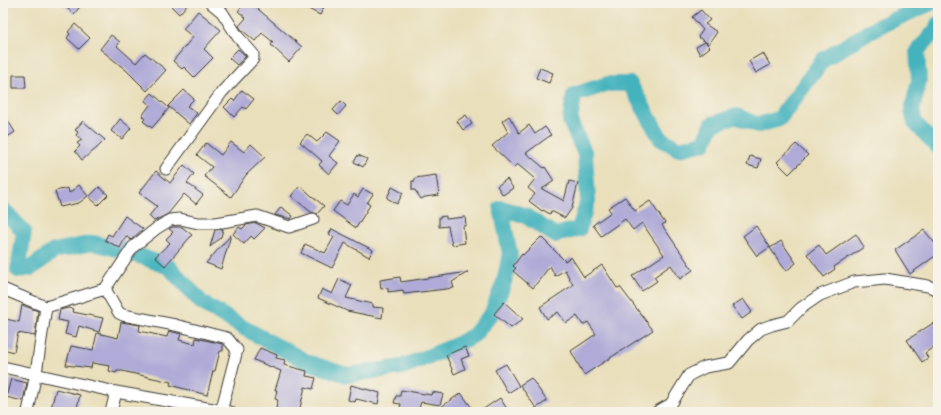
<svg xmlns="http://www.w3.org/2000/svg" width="941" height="415" viewBox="0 0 941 415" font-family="Sriracha,sans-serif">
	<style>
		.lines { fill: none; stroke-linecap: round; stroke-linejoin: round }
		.river { stroke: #44b3bd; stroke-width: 16 }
		.building { fill: #afaad7 }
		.minor-casing { stroke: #3b3934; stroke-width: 13 }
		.minor { stroke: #fff; stroke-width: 11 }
	</style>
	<rect width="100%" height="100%" fill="#f7f3e8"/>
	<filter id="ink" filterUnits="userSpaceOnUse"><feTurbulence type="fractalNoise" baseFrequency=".025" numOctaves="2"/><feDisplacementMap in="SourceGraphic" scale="8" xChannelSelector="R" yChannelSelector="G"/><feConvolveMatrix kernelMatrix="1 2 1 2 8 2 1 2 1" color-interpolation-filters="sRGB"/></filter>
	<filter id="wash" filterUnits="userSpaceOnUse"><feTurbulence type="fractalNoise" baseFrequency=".012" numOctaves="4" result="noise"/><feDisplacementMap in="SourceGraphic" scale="16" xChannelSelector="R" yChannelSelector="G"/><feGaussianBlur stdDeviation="0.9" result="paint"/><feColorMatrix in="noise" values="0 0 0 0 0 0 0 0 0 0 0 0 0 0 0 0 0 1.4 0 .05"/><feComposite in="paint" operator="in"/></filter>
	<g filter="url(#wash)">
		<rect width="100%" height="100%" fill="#e9dfbb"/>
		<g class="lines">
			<g class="river">
				<path d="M938,24L936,30L917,51L919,80L912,111L915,123L938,147"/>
				<path d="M3,209L24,232L18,270L31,268L54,251L93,243L129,252L169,267L202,303L244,328L307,362L347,375L402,367L452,347L474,335L492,313L504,282L510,254L501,208L524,215L555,235L579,229L588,200L585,154L570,121L574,95L607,84H630L661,139L679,149L704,143L712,124L736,116L758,125L779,119L823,60L875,28L931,3"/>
			</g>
		</g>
		<g id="blocks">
			<g class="building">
				<path d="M61,3H83L74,14Z"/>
				<path d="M168,3H189L179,14Z"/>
				<path d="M245,3H251L302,47L289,62L271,45L273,42L262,33L255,41L242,30L239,26L246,18L238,11Z"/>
				<path d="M297,3H326L320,15Z"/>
				<path d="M701,10L710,20L705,24L717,32L709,44L698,37L703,30L692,17Z"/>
				<path d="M198,11L221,30L204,49L213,58L194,77L184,67L182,69L173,61L193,37L183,29Z"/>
				<path d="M75,24L90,38L79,49L67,38L70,34L68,32Z"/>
				<path d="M111,35L120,42L117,46L136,63L145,53L166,70L147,91L126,70L100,49Z"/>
				<path d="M705,42L710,47L700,55L696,47Z"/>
				<path d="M238,49L246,56L237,65L229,58Z"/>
				<path d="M763,53L770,65L756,73L749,61Z"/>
				<path d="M540,68L553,73L549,83L536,78Z"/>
				<path d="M13,75H25L26,88H13Z"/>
				<path d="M184,90L194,99L187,106L197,113L189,124L168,106Z"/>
				<path d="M242,90L254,99L246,109L243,107L234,117L224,107L232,99L234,101Z"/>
				<path d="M152,93L169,108L152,128L143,121L145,119L142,116L150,105L145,101Z"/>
				<path d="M341,101L346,106L338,115L333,110Z"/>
				<path d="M3,113L15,132L3,140Z"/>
				<path d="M466,115L472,124L463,130L457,121Z"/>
				<path d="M509,116L519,133L529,125L535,134L545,127L551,135L526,153L544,168L545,167L554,181L542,189L564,201L569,181L578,183L572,208L565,218L551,211L550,214L543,210L542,211L529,201L535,194L528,188L535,179L517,164L514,167L492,146L508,132L502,121Z"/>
				<path d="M120,119L131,128L122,139L111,131Z"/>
				<path d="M83,121L105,140L97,148L82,160L75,151L80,146L77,143L82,140L76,135L78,132L75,130Z"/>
				<path d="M327,132L340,141L329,156L338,163L329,174L319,165L322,161L300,142L307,134L317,142Z"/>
				<path d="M231,142L244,152L251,144L265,157L246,175L231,197L204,176L212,167L197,155L206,143L221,155Z"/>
				<path d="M796,144L808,155L789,174L777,162Z"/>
				<path d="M358,155L367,159L363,167L354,162Z"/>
				<path d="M750,156L761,159L758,168L747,165Z"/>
				<path d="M184,165L194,174L187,183L203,195L196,204L184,194L168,214L154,221L149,216L157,206L139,193L156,171L170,183Z"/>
				<path d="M436,175L439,195L425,197L421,199L415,190H412V181H415V178Z"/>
				<path d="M507,179L513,188L503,195L497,186Z"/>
				<path d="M79,185L88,196L79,203L60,207L55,191L68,188L69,193Z"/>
				<path d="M300,186L324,206L317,214L311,212L291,196Z"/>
				<path d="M99,187L108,195L98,205L89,197Z"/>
				<path d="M392,187L403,193L397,204L387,198Z"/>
				<path d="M363,189L373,194L367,203L370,205L356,228L333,211L340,201L347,205L354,194L358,197Z"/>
				<path d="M625,197L635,211L650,201L665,223L662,225L693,270L680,279L671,265L654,277L657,281L642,291L632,276L664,255L642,223L633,230L625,219L601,236L593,225L611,212L608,208Z"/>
				<path d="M281,207L293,216L291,219L275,215Z"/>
				<path d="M125,216L143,229L131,240L126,236L120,248L105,240L108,234L112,236Z"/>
				<path d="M446,216V219L465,217L466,225L463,226L465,243L452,245L448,226L439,227V217Z"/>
				<path d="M256,223L265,228L254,239L251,236L244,244L233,234L239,227L242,229L246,225Z"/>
				<path d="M756,226L770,247L757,256L743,236Z"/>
				<path d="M172,227H182L192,235L165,266L155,257L170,243L166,239L173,232L169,229Z"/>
				<path d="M223,229L221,237L210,247L215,230Z"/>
				<path d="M332,229L373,250L369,257L345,243L332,268L301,253L305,244L325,253L334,237L329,234Z"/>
				<path d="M924,230L938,247V254L910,274L895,250Z"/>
				<path d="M856,234L864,247L834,267L835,269L824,277L807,254L819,245L826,255Z"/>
				<path d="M231,235L221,269L206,263Z"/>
				<path d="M541,237L565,261L571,257L584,277L602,265L617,288L620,287L653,330L584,375L571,351L596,334L588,322L583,325L577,316L566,323L558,312L547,319L540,307L573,285L565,270L555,276L550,266L533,288L513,271L516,268L513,266L522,254L523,255Z"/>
				<path d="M781,241L796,263L786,271L770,248Z"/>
				<path d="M468,272L452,282L454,288L404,294L403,290L388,292V288L381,289L380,280L400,277L401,282Z"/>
				<path d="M339,279L352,285L346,298L373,304V307L383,308L382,318L347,311L318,298L322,289L332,294Z"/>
				<path d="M743,299L752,312L742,319L732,306Z"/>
				<path d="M504,302L523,319L511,328L494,314Z"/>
				<path d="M22,305L38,311L35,336L18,333L14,352L3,349L6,319L19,322Z"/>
				<path d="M68,308L74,309L73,312L103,318L99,332L79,326L76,337L65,334L68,322L58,320L60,310Z"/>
				<path d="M938,320V344L925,353L928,358L922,362L907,340Z"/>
				<path d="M121,322L140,325L139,331L167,337L169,331L181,334L179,340L195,344L196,338L223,344V351H220L215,371H213L207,395L170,385L171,382L122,371H117L116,373L109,371L110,366L92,363L91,368L66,365L71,346L93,350L97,333L118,338Z"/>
				<path d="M465,347L469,356L461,359L465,369L454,374L446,355Z"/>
				<path d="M260,348L277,355L276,358L285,360L284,365L307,371L306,376L316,378L313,389L305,387L299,412H275L278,400L275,399L277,390H275L281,371L254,360Z"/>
				<path d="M506,364L519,386L508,393L495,370Z"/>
				<path d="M531,378L547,401L536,408L520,385Z"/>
				<path d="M11,379L27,383L23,401L6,397Z"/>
				<path d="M351,385L380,393L378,404L356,399L355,402L348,400Z"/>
				<path d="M56,389L80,395L76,412H50Z"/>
				<path d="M401,390L431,395L432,392L443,394L440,405L421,402L418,412H402L403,409L400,408L401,404L394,403L396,396H400Z"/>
				<path d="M461,393L475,412H460L457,409L453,412H434Z"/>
				<path d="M500,398L509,412H479Z"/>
			</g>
		</g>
	</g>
	<g filter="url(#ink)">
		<use href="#blocks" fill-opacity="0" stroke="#3b3934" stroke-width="1"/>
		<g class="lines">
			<g class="minor-casing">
				<g id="minor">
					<path d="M166,169L222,92L253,59V54L238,37L222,12L211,3"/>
					<path d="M3,289L46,307L36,373L28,412"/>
					<path d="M105,289L119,313L123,315L175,325L227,338L237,350L221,412"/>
					<path d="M46,307L105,289L133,247L157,228L170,220L180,219L198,223H216L257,216L289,227L313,219"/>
					<path d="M3,367L116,392L230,412"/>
					<path d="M111,412L116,392"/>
					<path d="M657,412L671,404L689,375L705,367L729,363L748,340L761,329L772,325L788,321L801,308L820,295L854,282L885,279L928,286L938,290"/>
				</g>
			</g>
			<use href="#minor" class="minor"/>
		</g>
	</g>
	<rect width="941" height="415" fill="none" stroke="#f7f3e8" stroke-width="16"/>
</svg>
